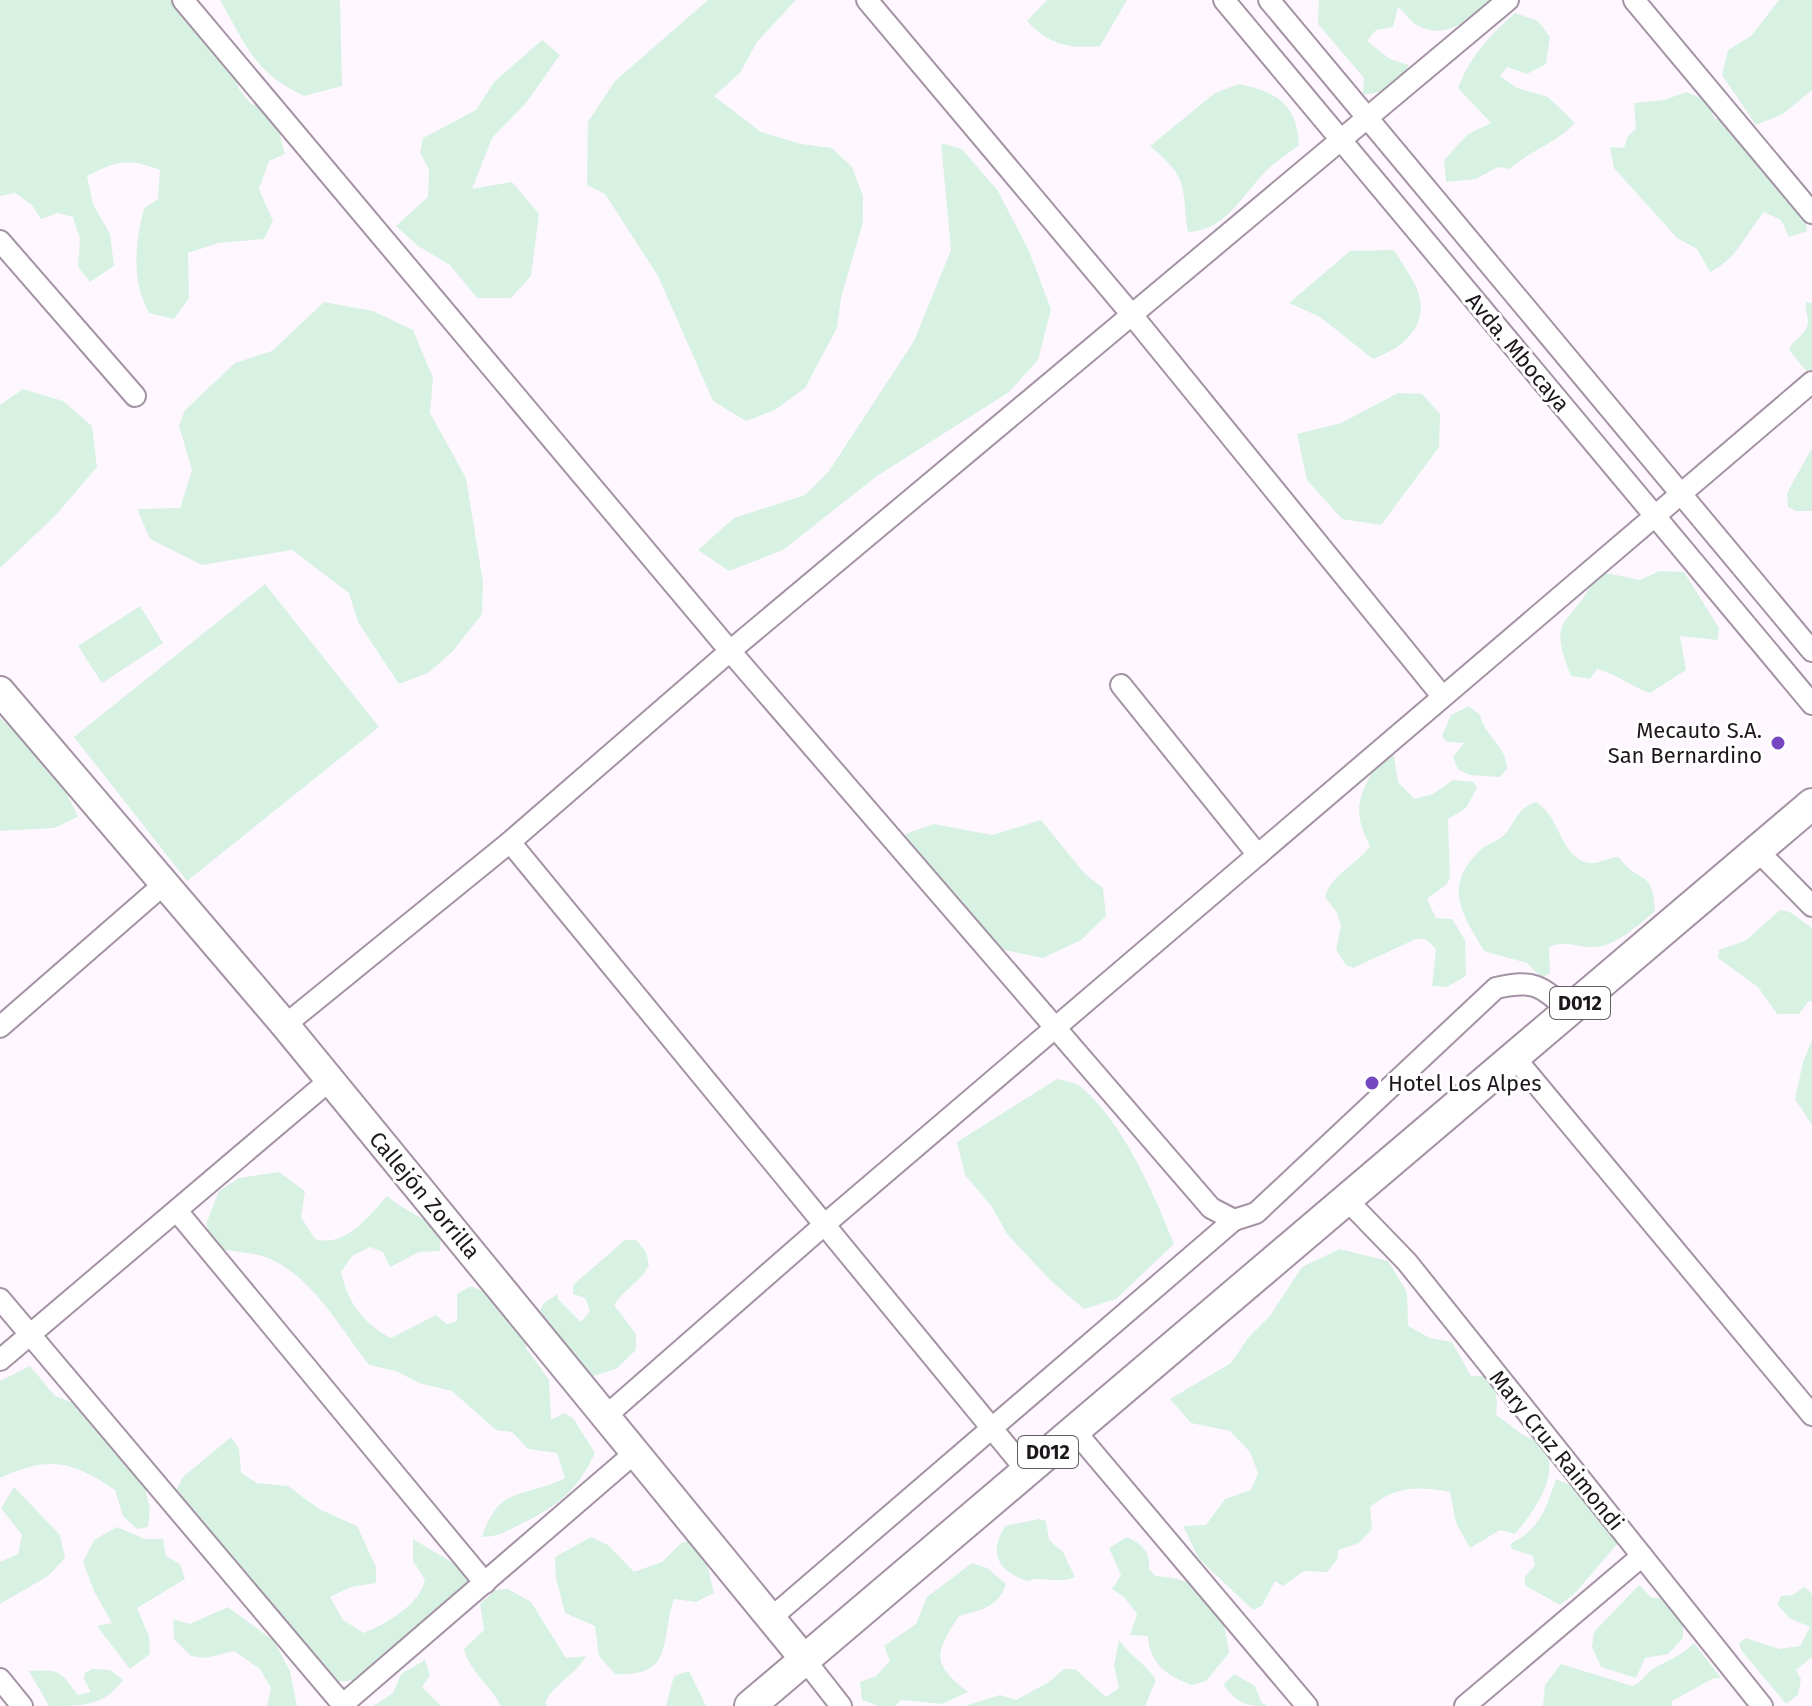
<svg xmlns="http://www.w3.org/2000/svg" width="1812" height="1706" viewBox="0 0 1812 1706" font-family="'Fira Sans',sans-serif">
	<style>
		.green { fill: #d7f2e2 }
		.lines { fill: none; stroke-linecap: round; stroke-linejoin: round }
		.street-casing { stroke: #a493a4; stroke-width: 24 }
		.secondary-casing { stroke: #a493a4; stroke-width: 32 }
		.primary-casing { stroke: #a493a4; stroke-width: 34 }
		.street { stroke: #fff; stroke-width: 20 }
		.secondary { stroke: #fff; stroke-width: 28 }
		.primary { stroke: #fff; stroke-width: 30 }
		.poi-dot { fill: #7647bf; stroke: #fff; stroke-width: 3 }
		.labels { text-anchor: middle; stroke-width: 6; stroke-linejoin: round; paint-order: stroke }
		.shield { fill: #fff; stroke: #615d61; stroke-width: 2 }
		.shield-label { font-size: 20px; font-weight: bold; fill: #1d171d }
		.street-label { font-size: 22px; fill: #1d171d; stroke: #fff }
		.poi-label { font-size: 22px; fill: #1d171d; stroke: #fff; text-anchor: end }
	</style>
	<rect width="100%" height="100%" fill="#fff7ff"/>
	<g class="green">
		<path d="M0,0H177L229,62L239,89L251,104L273,110L285,154L269,161L259,189L273,221L264,239L218,243L188,253L189,298L174,319L149,313C131,280 135,244 144,208L158,199L160,170C127,157 117,161 87,176L93,204L110,234L114,266L90,282L78,267L80,239L73,217L58,213L41,219L32,205L15,193L0,196Z"/>
		<path d="M220,0H340L342,86L304,96C254,72 247,47 220,0Z"/>
		<path d="M708,0H796L757,42L740,73L714,96L761,132L801,144L832,148L852,167L863,196V222L841,298L837,328L805,388L775,410L746,421L713,401L658,276L605,194L587,185L588,122L615,81Z"/>
		<path d="M1047,0H1127L1100,46C1069,49 1049,45 1027,21Z"/>
		<path d="M1319,0H1492C1472,18 1445,42 1417,25C1410,21 1404,12 1398,7L1393,27L1376,30L1367,41L1390,59L1409,65C1399,84 1384,94 1363,94L1364,78L1318,24Z"/>
		<path d="M1779,0H1812V90L1783,114L1756,125L1722,75L1728,50L1751,36Z"/>
		<path d="M1515,13L1538,21L1550,37L1546,64L1527,74L1507,67L1500,76L1517,88L1548,97L1575,123C1556,144 1530,150 1510,169L1498,167L1476,179L1446,182L1444,160L1468,134L1491,123L1458,88C1471,55 1489,36 1515,13Z"/>
		<path d="M542,40L560,55L526,103L492,138L472,189L512,182L539,214L531,276L511,298H477L450,265L418,246L396,226L428,197L429,169L420,153L423,138L476,110L494,82Z"/>
		<path d="M1239,84C1277,92 1297,104 1299,145C1289,153 1278,160 1269,168C1243,193 1228,230 1188,232C1181,184 1190,180 1150,146L1215,93Z"/>
		<path d="M1686,92L1706,100L1715,119H1733L1806,217L1807,231L1789,237L1781,220L1764,212C1744,236 1738,258 1710,272L1697,249L1677,238L1614,168L1610,147L1624,148L1628,136L1636,129L1634,103L1664,100Z"/>
		<path d="M941,143L962,149L998,191L1029,251L1051,309L1038,360L1009,392L877,476L783,550L729,571L698,550L734,518L805,495L829,471L914,341L951,250Z"/>
		<path d="M1394,250C1401,263 1415,280 1419,295C1428,329 1400,349 1373,359L1320,317L1289,303L1350,251Z"/>
		<path d="M324,302L373,311L413,330L433,378L430,413L466,478L483,582L482,614L452,652L428,673L399,684L358,622L349,593L292,550L202,565L150,539L137,509L180,508L192,470L179,426L185,410L235,363L272,351Z"/>
		<path d="M1806,302L1812,303V369L1807,372L1789,350C1793,339 1801,338 1806,329C1811,320 1804,311 1806,302Z"/>
		<path d="M23,389L63,401L92,426L97,467L55,516L0,568V405Z"/>
		<path d="M1398,393L1422,394L1440,414L1439,447L1381,525L1342,519L1307,480L1297,434L1341,423Z"/>
		<path d="M1812,448V511H1796L1788,507L1787,493Z"/>
		<path d="M1659,571L1684,572L1719,628L1718,640L1680,636L1686,670L1650,693C1630,686 1617,674 1597,669L1590,679L1571,676C1545,610 1573,628 1594,578L1606,573L1640,580Z"/>
		<path d="M265,584L379,727L187,881L74,737Z"/>
		<path d="M140,606L163,643L102,683L78,646Z"/>
		<path d="M1469,706L1480,715C1485,737 1507,746 1507,769L1500,777L1469,775L1458,769L1453,757L1464,743L1447,742L1442,736L1451,715Z"/>
		<path d="M0,718C31,746 62,778 78,817L54,828L0,831Z"/>
		<path d="M1394,755L1398,782L1414,799L1433,794L1453,780L1473,782L1477,788L1466,808L1448,819L1450,877L1447,884L1427,899L1436,918L1452,919L1465,940L1466,976L1447,987L1432,986L1436,949L1425,939H1416L1353,968L1346,965L1336,950L1341,926L1337,913L1325,897C1332,873 1356,866 1370,846C1350,807 1360,797 1378,760Z"/>
		<path d="M1536,802C1561,817 1559,855 1588,863C1597,865 1609,857 1619,857C1638,885 1653,867 1655,911C1640,924 1615,947 1594,947C1578,948 1565,939 1549,947L1550,973L1542,978L1527,963L1484,951C1462,913 1442,888 1480,850C1488,843 1500,841 1506,833C1516,820 1519,807 1536,802Z"/>
		<path d="M1041,820L1085,874L1103,888L1106,916L1081,940L1043,958L995,948L951,912L905,834L934,824L992,835Z"/>
		<path d="M1780,910L1790,912L1812,928V1002L1809,1001L1799,1014H1777L1758,987L1718,958L1719,950L1745,941Z"/>
		<path d="M1812,1040V1125L1795,1099L1803,1062Z"/>
		<path d="M1057,1079C1064,1081 1075,1082 1081,1087C1122,1120 1155,1196 1174,1244L1116,1299L1084,1309L1050,1280L1007,1234L992,1207L965,1175L957,1142Z"/>
		<path d="M279,1172L305,1191L301,1217L315,1239C345,1248 368,1217 387,1196C404,1211 426,1217 441,1234L440,1251L419,1252L390,1267L383,1252L370,1247L352,1256L341,1272C348,1303 363,1323 391,1338L436,1315L447,1324L457,1321V1294L471,1286L486,1292L528,1330L526,1348L549,1380L551,1420L564,1413L573,1418L595,1453C577,1491 559,1505 523,1523C508,1530 499,1537 482,1537C499,1485 522,1499 565,1478L557,1453L528,1449L512,1432L496,1430L452,1391L419,1383L396,1371L369,1365C340,1328 313,1277 268,1258C252,1251 231,1253 214,1247L206,1224L219,1191L239,1178Z"/>
		<path d="M625,1240H636L646,1252L649,1265C642,1281 624,1289 614,1305L636,1334V1350L616,1369L593,1376L535,1319L544,1303L558,1294V1299L581,1322L590,1311L585,1298L573,1294V1285Z"/>
		<path d="M1340,1249L1388,1261L1407,1292L1408,1326L1430,1338L1452,1342L1471,1376H1484C1497,1389 1498,1396 1496,1415C1508,1422 1518,1434 1532,1439C1538,1441 1538,1439 1542,1444C1564,1472 1532,1514 1515,1534L1500,1530L1470,1548L1456,1523L1450,1492C1418,1486 1396,1486 1370,1507L1372,1529L1359,1543L1338,1550V1558L1327,1572L1304,1571L1283,1586L1275,1581L1262,1606L1253,1610L1199,1559L1183,1526L1206,1525L1225,1499L1251,1490L1258,1473L1250,1452L1230,1431L1191,1423L1170,1399L1231,1363L1248,1338L1269,1317L1302,1267Z"/>
		<path d="M30,1366L55,1396L87,1408L142,1476L150,1509L148,1527L137,1529L123,1516L115,1490C71,1460 48,1456 0,1478V1381Z"/>
		<path d="M231,1437L239,1449L241,1473L257,1483L288,1486L319,1509L357,1526L376,1567V1583L351,1587L330,1597L343,1620L364,1633C385,1624 420,1605 425,1580L413,1561V1539L465,1570L475,1581L358,1679C328,1686 301,1678 287,1649L172,1498L183,1477Z"/>
		<path d="M1556,1479L1570,1485L1618,1531L1619,1542L1575,1593L1560,1605L1526,1586L1524,1578L1535,1565L1533,1556L1512,1549L1510,1544C1540,1529 1546,1509 1556,1479Z"/>
		<path d="M14,1487L60,1535L65,1558L48,1576L0,1604V1562L18,1554L22,1535L1,1508Z"/>
		<path d="M1039,1519L1046,1521L1049,1540L1063,1552L1075,1577C1058,1585 1044,1575 1027,1581C998,1571 988,1554 1005,1526Z"/>
		<path d="M117,1527L145,1539H163L166,1556L180,1564L185,1579L137,1608L149,1636L150,1654L130,1669L97,1626L112,1623L94,1591L83,1562L94,1540Z"/>
		<path d="M591,1537L608,1545L634,1572L662,1562L681,1543L688,1541C708,1549 709,1575 714,1593L696,1602L674,1599C660,1641 675,1677 615,1674L599,1656L595,1626L565,1613L556,1578L555,1557Z"/>
		<path d="M1127,1537C1142,1544 1151,1552 1149,1569L1155,1576C1207,1579 1223,1603 1229,1653L1206,1681L1192,1685C1167,1676 1149,1663 1148,1636L1130,1635L1137,1614L1124,1597L1112,1589L1121,1575L1109,1548Z"/>
		<path d="M972,1563L987,1568L1006,1584C999,1607 981,1610 959,1616C935,1653 931,1663 968,1692L942,1704L901,1700L895,1706H878L862,1700L860,1682L876,1676L890,1661L884,1646L916,1624L927,1597Z"/>
		<path d="M1639,1585L1652,1598H1662L1683,1621V1638L1668,1654L1645,1658L1636,1678L1601,1667L1592,1647L1594,1632Z"/>
		<path d="M1805,1587L1812,1594V1657L1796,1670L1801,1679L1798,1695L1786,1704L1741,1650L1739,1643L1746,1638L1779,1649L1800,1646L1810,1627L1789,1618L1777,1604L1781,1596L1792,1595Z"/>
		<path d="M508,1589L531,1602L566,1658L586,1656C575,1676 555,1682 545,1703L548,1706H501C490,1685 470,1672 464,1649L484,1630L480,1604L495,1590Z"/>
		<path d="M228,1607L274,1641L290,1671L297,1706H267L271,1688L260,1669L234,1651L206,1658L191,1656L174,1639L173,1619L190,1624Z"/>
		<path d="M1119,1640C1131,1657 1145,1663 1156,1680L1145,1706H965L1000,1695L1016,1700L1049,1682L1064,1669H1075L1106,1697L1119,1688L1114,1665Z"/>
		<path d="M1694,1643L1721,1678L1712,1679L1672,1701V1706H1543L1545,1685L1561,1664L1632,1686C1643,1682 1644,1675 1653,1669C1668,1660 1681,1656 1694,1643Z"/>
		<path d="M425,1660L430,1675L422,1687L441,1706H373L393,1693L401,1674Z"/>
		<path d="M92,1669L110,1670L123,1680C104,1706 83,1706 49,1706L29,1671C61,1669 60,1671 78,1695L91,1692L84,1679L85,1673Z"/>
		<path d="M689,1671L706,1706H666L674,1676Z"/>
		<path d="M1234,1674L1255,1686L1262,1703L1268,1706C1243,1706 1240,1704 1223,1685Z"/>
	</g>
	<g class="lines">
		<g class="street-casing">
			<g id="street">
				<path d="M183,0L730,651L1211,1208L1234,1220L1256,1213L1496,988C1535,979 1541,986 1569,1011"/>
				<path d="M867,0L1132,315L1442,696"/>
				<path d="M1224,0L1812,704"/>
				<path d="M1269,0L1812,651"/>
				<path d="M1634,0L1812,213"/>
				<path d="M0,241L135,396"/>
				<path d="M1121,685L1258,855"/>
				<path d="M510,842L1026,1470"/>
				<path d="M1757,850L1812,906"/>
				<path d="M285,1025L510,842L730,651L1508,0"/>
				<path d="M0,1027L163,885"/>
				<path d="M1515,1058L1812,1415"/>
				<path d="M1346,1199L1407,1262L1762,1706"/>
				<path d="M177,1211L485,1583"/>
				<path d="M0,1299L343,1705"/>
				<path d="M0,1360L330,1080"/>
				<path d="M607,1415L824,1225L1812,382"/>
				<path d="M1074,1430L1307,1706"/>
				<path d="M771,1618L1234,1220"/>
				<path d="M805,1660L841,1706"/>
				<path d="M0,1679L22,1706"/>
				<path d="M341,1706L637,1451"/>
				<path d="M1465,1706L1642,1556"/>
			</g>
		</g>
		<g class="secondary-casing">
			<path id="secondary" d="M0,691L285,1025L805,1660"/>
		</g>
		<g class="primary-casing">
			<path id="primary" d="M750,1706L1812,804"/>
		</g>
		<use href="#street" class="street"/>
		<use href="#secondary" class="secondary"/>
		<use href="#primary" class="primary"/>
	</g>
	<g class="poi-dot">
		<circle cx="1778" cy="743" r="8"/>
		<circle cx="1372" cy="1083" r="8"/>
	</g>
	<g class="labels">
		<g class="shield">
			<rect x="1550" y="987" width="60" height="32" rx="6"/>
			<rect x="1018" y="1436" width="60" height="32" rx="6"/>
		</g>
		<g class="shield-label">
			<text x="1580" y="1010">D012</text>
			<text x="1048" y="1459">D012</text>
		</g>
		<g class="street-label">
			<text transform="translate(1518 352) rotate(50)" y="8">Avda. Mbocaya</text>
			<text transform="translate(425 1195) rotate(50)" y="8">Callejón Zorrilla</text>
			<text transform="translate(1557 1450) rotate(51)" y="8">Mary Cruz Raimondi</text>
		</g>
		<g class="poi-label">
			<text x="1762" y="738">Mecauto S.A.<tspan x="1762" dy="25">San Bernardino</tspan></text>
			<text x="1388" y="1091" text-anchor="start">Hotel Los Alpes</text>
		</g>
	</g>
</svg>
